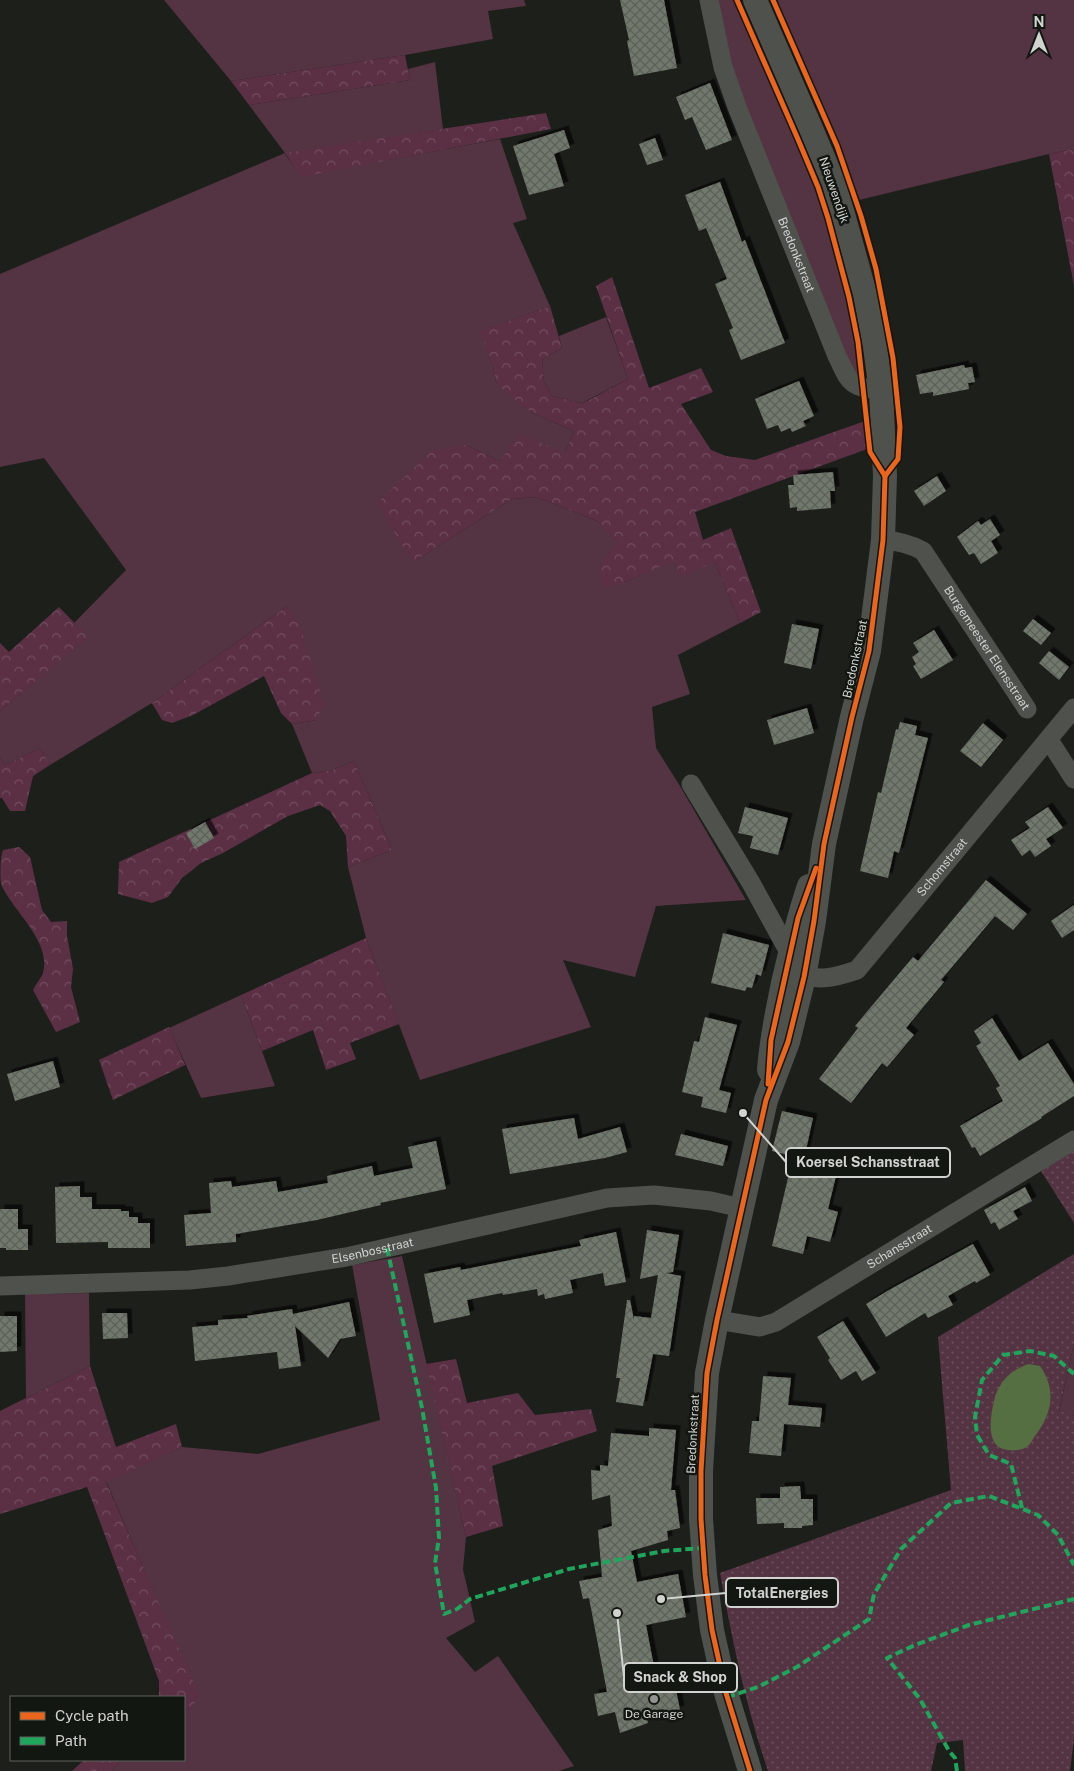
<svg xmlns="http://www.w3.org/2000/svg" width="1074" height="1771" viewBox="0 0 1074 1771" font-family="'Public Sans',sans-serif">
	<style>
		.grass { fill: #543342 }
		.forest { fill: url(#forest-crowns) }
		.park { fill: url(#park-dots) }
		.water { fill: #556f43 }
		.building { fill: url(#building-cross-hatch); filter: url(#shadow) }
		.lines { fill: none; stroke-linecap: round; stroke-linejoin: round }
		.minor { stroke: #4f514d; stroke-width: 19 }
		.tertiary { stroke: #4f514d; stroke-width: 24 }
		.quiet { stroke: #20a55d; stroke-width: 4; stroke-dasharray: 8 4; stroke-linecap: butt }
		.cycleway-casing { stroke: #131711; stroke-width: 8 }
		.cycleway { stroke: #eb651d; stroke-width: 5 }
		.poi-dot { fill: #919490; stroke: #131711; stroke-width: 2 }
		.labels { text-anchor: middle; stroke-width: 5; stroke-linejoin: round; paint-order: stroke }
		.street-label { font-size: 12px; fill: #d0d3cf; stroke: #131711 }
		.poi-label { font-size: 12px; fill: #d0d3cf; stroke: #131711 }
		.leader { fill: none; stroke: #d0d3cf; stroke-width: 2 }
		.callout-dot { fill: #d0d3cf; stroke: #131711; stroke-width: 2 }
		.callout { fill: #131711; stroke: #d0d3cf; stroke-width: 2 }
		.callout-label { font-size: 14px; text-anchor: middle; font-weight: bold; fill: #d0d3cf }
	</style>
	<defs>
		<pattern id="forest-crowns" width="20" height="18" patternUnits="userSpaceOnUse" patternTransform="scale(1.25)"><rect width="20" height="18" fill="#5b3045"/><path d="M2 6a3 3 0 1 1 6 0M12 15a3 3 0 1 1 6 0" fill="none" stroke="#724d5f"/></pattern>
		<pattern id="park-dots" width="8" height="8" patternUnits="userSpaceOnUse" patternTransform="scale(1.25)"><rect width="8" height="8" fill="#543342"/><path d="M2 2h.1M6 6h.1" fill="none" stroke="#6c505c" stroke-width="1.8" stroke-linecap="round"/></pattern>
		<pattern id="building-cross-hatch" width="8" height="8" patternUnits="userSpaceOnUse" patternTransform="scale(1.25)"><rect width="8" height="8" fill="#71786c"/><path d="M0 0l8 8M0 8l8-8" fill="none" stroke="#5d615a"/></pattern>
		<filter id="shadow"><feDropShadow dx="4.5" dy="-4.5" stdDeviation="0" flood-color="#0009"/></filter>
	</defs>
	<rect width="100%" height="100%" fill="#1d1f1b"/>
	<g class="grass">
		<path d="M164,0H524L526,6L488,11L493,39L405,55L231,81Z"/>
		<path d="M715,0H735C762,63 792,125 816,189C838,250 851,313 861,377L854,374L734,81Z"/>
		<path d="M776,0H1074V149L1049,154L859,200L828,118Z"/>
		<path d="M435,62L443,129L285,154L301,176L500,139L527,219L513,223L550,306L481,331L493,366L496,382L533,413L574,431L565,452L500,461L466,445L415,561L512,499L537,497L597,521L618,541L600,567L625,582L675,559L715,562L740,623L678,655L690,694L652,707L656,748L680,786L746,900L656,906L635,977L563,960L591,1027L420,1080L366,938L348,867L392,850L354,761L332,770L312,773L292,724L316,720L287,606L152,703L50,765L40,748L5,765L0,757V711L87,637L74,623L126,570L44,458L0,467V274L285,153L249,105L410,80L408,69Z"/>
		<path d="M606,317L628,379L582,403L552,396L544,382L542,360L562,348L559,336Z"/>
		<path d="M241,995L275,1086L201,1098L169,1028Z"/>
		<path d="M402,1256L466,1537L463,1569L475,1622L446,1638L475,1672L498,1656L574,1766L559,1771H112L121,1760H184V1715L199,1697L106,1481L182,1447L258,1454L380,1420L352,1265Z"/>
		<path d="M89,1293L90,1366L26,1398L25,1294Z"/>
		<path d="M1074,1343V1416L1059,1412Z"/>
	</g>
	<g class="forest">
		<path d="M405,55L410,80L249,105L231,81Z"/>
		<path d="M546,113L551,129L301,177L285,153Z"/>
		<path d="M1074,149V286L1049,154Z"/>
		<path d="M612,277L649,388L701,368L713,392L681,404L711,450L726,456L755,460L865,421L867,449L695,512L703,540L731,528L761,612L740,623L715,562L680,577L675,560L625,582L606,588L600,581V566L617,541L597,521L537,497L512,499L415,561L407,554L377,503L433,450L466,445L500,461L519,435L565,452L574,431L533,413L510,396L496,382L493,366L480,331L550,306L562,348L542,360L544,382L552,396L582,403L589,400L628,379L596,286Z"/>
		<path d="M287,606L299,623L324,704L316,720L292,724L281,713L264,676L193,715L172,723L162,720L152,703Z"/>
		<path d="M59,607L88,637L0,711V643L9,652Z"/>
		<path d="M40,748L50,765L33,776L25,811H10L2,798H0V757L5,765Z"/>
		<path d="M354,761L392,850L348,867L346,836L330,811L320,805L288,816L223,853L201,863L182,878L168,897L152,903L118,894L119,862L312,773L332,770Z"/>
		<path d="M19,847L30,857L42,910L51,922L67,921V936L73,969L71,987L80,1022L56,1032L33,990C36,984 41,978 43,973C52,941 11,909 1,884C0,877 0,857 3,850Z"/>
		<path d="M366,938L399,1024L350,1043L356,1059L326,1070L313,1030L262,1051L241,995Z"/>
		<path d="M169,1027L185,1065L113,1100L99,1060Z"/>
		<path d="M456,1359L467,1403L518,1393L535,1415L591,1409L597,1431L492,1466L503,1526L466,1537L426,1364Z"/>
		<path d="M90,1366L116,1447L176,1424L182,1447L106,1482L200,1697L184,1715V1697H159V1681L87,1487L0,1514V1411Z"/>
		<path d="M84,1760H121L112,1771H72Z"/>
	</g>
	<g class="park">
		<path d="M1074,1150V1223L1041,1171Z"/>
		<path d="M1074,1254V1343L1059,1411L1074,1416V1739L1070,1771H965L963,1740L937,1743L931,1771H768C746,1707 732,1640 720,1573L951,1490L938,1337Z"/>
	</g>
	<path class="water" d="M1029,1364L1040,1366C1057,1390 1052,1414 1035,1436C1032,1440 1030,1446 1025,1448C1018,1451 1011,1451 1003,1449C985,1443 991,1415 994,1401C998,1382 1012,1369 1029,1364Z"/>
	<g class="building">
		<path d="M620,0H664L677,68L634,76L627,41L629,40Z"/>
		<path d="M710,83L732,140L706,150L692,117L685,120L676,97Z"/>
		<path d="M564,130L570,148L554,154L564,186L529,195L513,146Z"/>
		<path d="M655,138L663,160L647,165L639,144Z"/>
		<path d="M720,182L742,242L745,240L785,343L741,360L729,330L733,328L715,284L727,279L706,228L699,231L685,195Z"/>
		<path d="M964,365L965,368L972,367L975,382L968,383L969,389L933,396V392L920,394L916,375Z"/>
		<path d="M799,381L814,416L803,421L806,426L792,432L790,428L781,432L778,425L767,429L755,399Z"/>
		<path d="M833,472L835,491H830L831,508L797,511V507L790,508L788,485H794L793,475Z"/>
		<path d="M937,476L946,491L924,506L914,491Z"/>
		<path d="M990,519L1000,535L991,541L998,553L981,564L974,553L969,555L957,537L978,521L981,525Z"/>
		<path d="M1033,619L1051,633L1041,645L1023,631Z"/>
		<path d="M792,624L819,629L811,669L784,663Z"/>
		<path d="M934,630L953,660L921,679L913,666L916,664L912,657L919,652L913,643Z"/>
		<path d="M1049,651L1069,667L1059,680L1039,663Z"/>
		<path d="M807,708L814,733L774,745L767,720Z"/>
		<path d="M900,722L917,726L915,735L928,738L899,853L894,851L888,878L860,871L878,792L881,793L896,729L898,730Z"/>
		<path d="M983,723L1003,740L981,767L960,751Z"/>
		<path d="M745,807L788,818L778,855L750,848L753,836L738,833Z"/>
		<path d="M1048,807L1063,828L1046,839L1051,846L1035,857L1030,850L1022,856L1011,840L1030,828L1025,822Z"/>
		<path d="M205,822L214,838L195,849L186,833Z"/>
		<path d="M986,880L1027,914L1013,930L995,916L941,980L944,982L906,1028L914,1035L887,1067L882,1063L851,1103L819,1079L858,1028L855,1026L865,1014L913,957L918,961Z"/>
		<path d="M1074,905V930L1062,938L1051,921Z"/>
		<path d="M723,933L769,945L761,976L756,974L752,988L747,987L745,991L711,983Z"/>
		<path d="M705,1017L737,1025L719,1090L731,1093L726,1113L701,1107L703,1097L682,1092L694,1041L699,1042Z"/>
		<path d="M992,1018L1019,1061L1048,1043L1074,1084V1096L1041,1117L1042,1118L980,1156L975,1147L972,1148L960,1126L1003,1101L996,1088L1000,1086L976,1046L981,1043L974,1031Z"/>
		<path d="M53,1061L60,1087L15,1101L7,1074Z"/>
		<path d="M782,1111L813,1118L804,1159L772,1151Z"/>
		<path d="M574,1118L578,1139L620,1127L627,1152L605,1158L510,1174L502,1129Z"/>
		<path d="M681,1134L728,1146L723,1166L675,1155Z"/>
		<path d="M436,1141L446,1189L380,1203L381,1205L317,1220L236,1234V1242L186,1246L184,1215L211,1213L209,1183L231,1181L232,1187L276,1181L278,1192L328,1183L327,1176L372,1166L374,1176L413,1168L408,1147Z"/>
		<path d="M791,1165L836,1176L828,1209L838,1212L830,1242L807,1236L803,1254L772,1246Z"/>
		<path d="M80,1186V1197H92V1209H121V1211H129V1217H138V1223H150V1248H108V1242L56,1243L55,1187Z"/>
		<path d="M1025,1187L1032,1201L1013,1211L1018,1219L999,1230L995,1222L991,1224L984,1210Z"/>
		<path d="M0,1209H18V1229H28V1250H6V1248H0Z"/>
		<path d="M647,1230L679,1235L673,1272L666,1273L681,1276L669,1356L653,1354L643,1406L616,1402L620,1378H616L627,1300H630L634,1320V1316L651,1318L658,1275L640,1279Z"/>
		<path d="M616,1232L626,1282L605,1286L603,1273L570,1280L573,1293L545,1299L544,1294L538,1296L537,1289L503,1295L502,1293L467,1300L470,1315L434,1323L424,1274L460,1267L461,1270L581,1246L579,1240Z"/>
		<path d="M973,1244L990,1275L976,1283L975,1281L948,1296L953,1305L928,1318L925,1313L886,1337L866,1304L889,1290Z"/>
		<path d="M349,1302L356,1336L340,1339L328,1358L295,1326L301,1366L279,1369L277,1352L195,1361L192,1327L218,1325V1320L248,1318L247,1316L292,1309L293,1314Z"/>
		<path d="M102,1313H127L128,1338L103,1339Z"/>
		<path d="M0,1316H17V1351L0,1352Z"/>
		<path d="M843,1321L876,1373L862,1381L856,1371L841,1380L828,1360L830,1358L817,1337Z"/>
		<path d="M763,1376L791,1378L788,1405L822,1408L820,1427L784,1424L781,1456L749,1453L752,1421H759Z"/>
		<path d="M649,1428L676,1430L671,1490H675L680,1528L667,1531L668,1540L631,1551L637,1582L678,1574L686,1617L646,1625L657,1682L666,1680L667,1687L675,1685L680,1710L672,1713V1714L647,1718L648,1723L620,1733L615,1712L598,1716L594,1694L607,1692L589,1598L583,1599L579,1581L602,1577L598,1530L612,1526L610,1495L592,1500L591,1470L600,1471V1465L608,1466L611,1433L649,1436Z"/>
		<path d="M800,1486L801,1499H813V1525L802,1526V1528H784V1523L757,1524L756,1498H780V1487Z"/>
	</g>
	<g class="lines">
		<g class="minor">
			<path id="s1" d="M709,0L723,67L737,107L837,356C850,383 849,387 881,390"/>
			<path id="s2" d="M883,540C898,541 910,544 923,551L1027,709"/>
			<path d="M1049,740L1074,779"/>
			<path d="M691,784L751,883L790,954"/>
			<path id="s3" d="M792,973C818,981 831,979 857,970L1074,708"/>
			<path id="s4" d="M0,1286L190,1280L228,1276L346,1257L607,1198L654,1195L711,1201L741,1208"/>
			<path id="s5" d="M717,1320L760,1327L776,1322L1074,1140"/>
		</g>
		<g class="tertiary">
			<path d="M769,1070C771,1040 777,1012 783,983C791,950 798,918 809,886"/>
			<path d="M750,1771L726,1693L712,1630L705,1575L701,1519V1471L707,1373L717,1320L766,1100L788,1042L804,977L814,921L824,844L852,717L869,651L883,540L885,476L881,390L875,347L865,294L843,214L833,181L812,131L755,0"/>
		</g>
		<g class="quiet">
			<path d="M387,1248L422,1408L436,1488L439,1538L435,1563L444,1614L457,1609L470,1599L569,1569L664,1551L703,1548"/>
			<path d="M1022,1508L1011,1464L989,1455L977,1435L975,1417L982,1380L1003,1355L1030,1351L1054,1356L1074,1374"/>
			<path d="M727,1697L758,1687L797,1667L869,1619L874,1594L901,1549L951,1503L989,1496L1038,1515L1058,1535L1074,1565"/>
			<path d="M957,1771L955,1758L949,1751L920,1699L887,1658L915,1645L969,1625L1074,1599"/>
		</g>
		<g class="cycleway-casing">
			<g id="cycleway">
				<path d="M737,0L797,137L818,187L828,218L849,297L858,342L870,452L885,476"/>
				<path d="M773,0L837,146L861,216L876,269L893,358L900,427L898,459L885,476"/>
				<path d="M768,1084L771,1040L798,918L816,868"/>
				<path d="M750,1771L726,1693L712,1630L705,1575L701,1519V1471L707,1373L717,1320L766,1100L788,1042L804,977L814,921L824,844L852,717L869,651L883,540L885,476"/>
			</g>
		</g>
		<use href="#cycleway" class="cycleway"/>
	</g>
	<circle class="poi-dot" cx="654" cy="1699" r="5"/>
	<g class="labels">
		<g class="street-label">
			<text transform="translate(834 190) rotate(71)" y="4">Nieuwendijk</text>
			<text dy="4" stroke="none"><textPath href="#s1" startOffset="270">Bredonkstraat</textPath></text>
			<text dy="4" stroke="none"><textPath href="#s2" startOffset="158">Burgemeester Elensstraat</textPath></text>
			<text transform="translate(855 659) rotate(-78)" y="4">Bredonkstraat</text>
			<text dy="4" stroke="none"><textPath href="#s3" startOffset="200">Schomstraat</textPath></text>
			<text dy="4" stroke="none"><textPath href="#s5" startOffset="205">Schansstraat</textPath></text>
			<text dy="4" stroke="none"><textPath href="#s4" startOffset="375">Elsenbosstraat</textPath></text>
			<text transform="translate(693 1434) rotate(-87)" y="4">Bredonkstraat</text>
		</g>
		<g class="poi-label">
			<text x="654" y="1718">De Garage</text>
		</g>
	</g>
	<path class="leader" d="M743 1113L786 1162M661 1599L726 1593M617 1613L624 1677"/>
	<g class="callout-dot">
		<circle cx="743" cy="1113" r="5"/>
		<circle cx="661" cy="1599" r="5"/>
		<circle cx="617" cy="1613" r="5"/>
	</g>
	<g class="callout">
		<rect x="786" y="1148" width="164" height="29" rx="5"/>
		<rect x="726" y="1578" width="112" height="29" rx="5"/>
		<rect x="624" y="1663" width="113" height="29" rx="5"/>
	</g>
	<g class="callout-label">
		<text x="868" y="1167">Koersel Schansstraat</text>
		<text x="782" y="1598">TotalEnergies</text>
		<text x="680" y="1682">Snack &amp; Shop</text>
	</g>
	<rect x="10" y="1696" width="175" height="65" fill="#131711" stroke="#5f625d"/>
	<rect x="20" y="1712" width="25" height="8" fill="#eb651d" stroke="#5f625d"/>
	<text x="55" y="1721" font-size="15" fill="#d0d3cf">Cycle path</text>
	<rect x="20" y="1737" width="25" height="8" fill="#20a55d" stroke="#5f625d"/>
	<text x="55" y="1746" font-size="15" fill="#d0d3cf">Path</text>
	<g transform="translate(1039 35)" stroke="#131711" stroke-width="4" paint-order="stroke">
	<path d="M0-4L9 19L0 12L-9 19Z" fill="#d0d3cf"/>
	<text y="-8" font-size="14" font-weight="bold" text-anchor="middle" fill="#d0d3cf">N</text>
	</g>
</svg>
